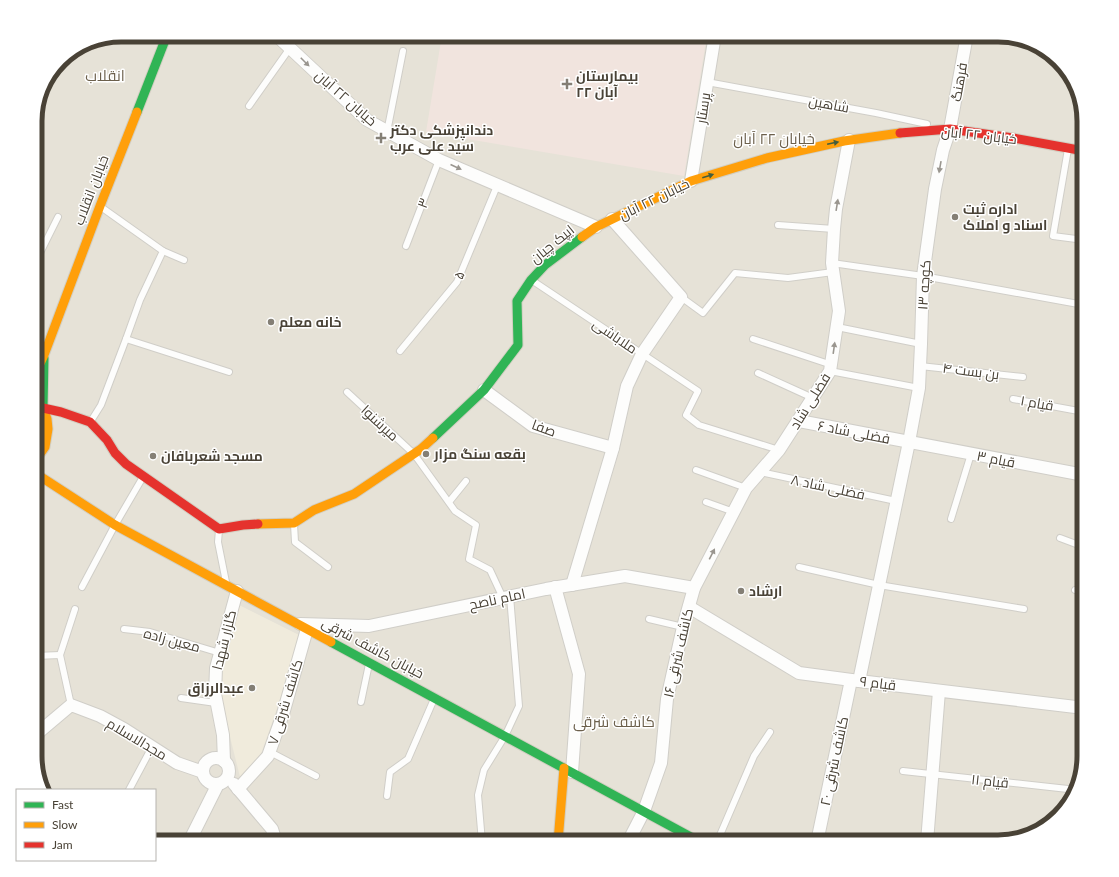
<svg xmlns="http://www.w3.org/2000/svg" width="1119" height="877" viewBox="0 0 1119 877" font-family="Lato,Cairo,sans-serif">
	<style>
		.residential { fill: #e6e2d7 }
		.education { fill: #f0ebdc }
		.medical { fill: #f1e4de }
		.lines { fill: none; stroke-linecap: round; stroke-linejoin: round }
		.lane-casing { stroke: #d0cec8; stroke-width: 8 }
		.street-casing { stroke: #d0cec8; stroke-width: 14 }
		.fast-casing { stroke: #d2cec1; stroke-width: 11 }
		.slow-casing { stroke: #d2cec1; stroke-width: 11 }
		.jam-casing { stroke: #d2cec1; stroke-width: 11 }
		.lane { stroke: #fdfdfc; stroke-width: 6 }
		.street { stroke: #fdfdfc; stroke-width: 12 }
		.fast { stroke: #30b455; stroke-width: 9 }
		.slow { stroke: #ff9f0a; stroke-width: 9 }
		.jam { stroke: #e5322d; stroke-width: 9 }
		.oneway { fill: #9a968f }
		.oneway2 { fill: #435e3e }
		.poi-dot { fill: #847f75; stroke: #fff; stroke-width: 1.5 }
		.labels { text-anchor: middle; stroke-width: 3; stroke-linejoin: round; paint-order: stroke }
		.poi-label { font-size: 14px; font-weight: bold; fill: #494236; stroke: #fff; text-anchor: start }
		.street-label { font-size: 14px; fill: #494236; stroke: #fff }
		.neighbourhood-label { font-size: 15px; fill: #6c604c; stroke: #fff }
		.rim { fill: none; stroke: #494236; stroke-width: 5 }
	</style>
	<rect width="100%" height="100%" fill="#f2f0ea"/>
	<path class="residential" d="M121,35H998L1031,41L1054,56L1075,83L1084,121V756L1078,789L1063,812L1036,833L998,842H155V790H43L35,761V115L44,83L64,57L88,41Z"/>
	<path class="education" d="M239,605L301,636L286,683L261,754L240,777L219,693L222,659Z"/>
	<path class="medical" d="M442,35H707L684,176L426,132Z"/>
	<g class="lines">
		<g class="lane-casing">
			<g id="lane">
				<path d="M707,82L876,113L927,124"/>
				<path d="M249,106L290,48"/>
				<path d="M387,132L403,51"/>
				<path d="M1068,149L1053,236L1084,240"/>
				<path d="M778,225L834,229"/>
				<path d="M406,246L439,160"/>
				<path d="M163,251L184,260"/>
				<path d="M35,263L58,217"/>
				<path d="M832,263L923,276L1084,305"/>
				<path d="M533,281L698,391L686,415L699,425L779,450"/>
				<path d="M681,297L703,313L735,273L788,278L833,272"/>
				<path d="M837,327L921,344"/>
				<path d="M126,339L229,372"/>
				<path d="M753,339L832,365"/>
				<path d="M400,351L457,282L497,186"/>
				<path d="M920,366L1023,377"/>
				<path d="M830,371L919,388"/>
				<path d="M758,373L813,398"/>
				<path d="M347,392L414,454L455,511L476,525L469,559L490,570L503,598"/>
				<path d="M1013,399L1084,412"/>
				<path d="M91,421L101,405L126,339L140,300L163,251L101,207"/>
				<path d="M696,470L746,488"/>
				<path d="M760,472L896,501"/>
				<path d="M449,502L466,481"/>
				<path d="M706,502L734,512"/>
				<path d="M951,519L971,454"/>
				<path d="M294,524L295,542L328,567"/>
				<path d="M219,530L218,542L226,582"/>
				<path d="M1060,538L1084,547"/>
				<path d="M799,567L879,585L1024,609"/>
				<path d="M82,587L115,525L143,477"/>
				<path d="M1075,590L1084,593"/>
				<path d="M649,619L683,627"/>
				<path d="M124,629L150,632L220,653"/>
				<path d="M35,656L60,655"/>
				<path d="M181,698L216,703"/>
				<path d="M361,702L369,664"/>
				<path d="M71,705L60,655L75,609"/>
				<path d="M270,752L316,776"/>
				<path d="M903,771L1077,790"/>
				<path d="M129,790L152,747"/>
				<path d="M387,796L390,772L408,759L434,699"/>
				<path d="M482,842L478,795L484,770L505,736L519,706L510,596"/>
				<path d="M717,842L754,756L770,732"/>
			</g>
		</g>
		<g class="street-casing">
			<g id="street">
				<path d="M276,35L367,120L439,160L596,227"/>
				<path d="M691,181L715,35"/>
				<path d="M484,390L533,426L613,448"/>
				<path d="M799,421L1084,475"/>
				<path d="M572,585L613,448L627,386L642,354L681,297L612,219"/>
				<path d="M555,587L579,674L572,772"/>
				<path d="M689,607L799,673L859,681L1084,708"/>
				<path d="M300,624L369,626L546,589L625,576L694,588"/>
				<path d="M859,681L909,442L919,388L921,344L923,276L935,189L943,150L950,129L967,35"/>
				<path d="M35,742L39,732L71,705L100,716L124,729L177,763L203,772"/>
				<circle cx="216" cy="771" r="13"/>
				<path d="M224,761L223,735L215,694L216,668L237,591"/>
				<path d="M234,784L272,829L276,842"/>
				<path d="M238,789L268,756L283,714L307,629"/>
				<path d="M189,842L218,784"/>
				<path d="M628,842L644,811L661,763L667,699L683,627L694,588L746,488L779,450L830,371L839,311L832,263L834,229L836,209L849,140"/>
				<path d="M817,842L851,680"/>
				<path d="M927,842L939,691"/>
			</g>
		</g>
		<g class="fast-casing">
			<g id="fast">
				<path d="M137,112L167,35"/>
				<path d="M43,408L44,358"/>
				<path d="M433,438L484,390L518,345L517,301L531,280L545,265L582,237"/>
				<path d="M331,642L700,842"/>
			</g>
		</g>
		<g class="slow-casing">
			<g id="slow">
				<path d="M582,237L596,227L691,181L767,158L844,141L900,133"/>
				<path d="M35,374L44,355L100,206L137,112"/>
				<path d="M35,404L43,408L47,419L48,429L45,447L35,461"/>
				<path d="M35,473L115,525L331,642"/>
				<path d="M258,524L294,523L314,510L354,494L421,449L433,438"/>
				<path d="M558,842L564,768"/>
			</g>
		</g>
		<g class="jam-casing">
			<g id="jam">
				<path d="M900,133L950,129L1013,138L1084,151"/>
				<path d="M43,408L61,412L90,422L107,440L115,453L126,464L219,529L243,525L258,524"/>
			</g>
		</g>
		<use href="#lane" class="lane"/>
		<use href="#street" class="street"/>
		<use href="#fast" class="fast"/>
		<use href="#slow" class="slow"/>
		<use href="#jam" class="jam"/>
	</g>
	<defs><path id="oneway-solid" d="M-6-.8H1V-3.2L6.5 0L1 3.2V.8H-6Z"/></defs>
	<g class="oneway">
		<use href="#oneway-solid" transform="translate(305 62) rotate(45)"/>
		<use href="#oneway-solid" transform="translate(456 167) rotate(24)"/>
		<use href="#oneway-solid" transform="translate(940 167) rotate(100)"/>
		<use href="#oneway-solid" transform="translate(837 205) rotate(-81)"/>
		<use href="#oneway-solid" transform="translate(834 348) rotate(-82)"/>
		<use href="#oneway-solid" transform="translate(712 554) rotate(-63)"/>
	</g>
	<g class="oneway2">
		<use href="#oneway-solid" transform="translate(833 143) rotate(-12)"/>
		<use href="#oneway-solid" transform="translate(708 176) rotate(-17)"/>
	</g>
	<g class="poi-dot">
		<path d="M565 78h4v4h4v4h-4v4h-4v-4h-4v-4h4z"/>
		<path d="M379 132h4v4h4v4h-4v4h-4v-4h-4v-4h4z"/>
		<circle cx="955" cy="217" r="4"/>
		<circle cx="271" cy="322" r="4"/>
		<circle cx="426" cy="454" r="4"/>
		<circle cx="153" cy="456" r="4"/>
		<circle cx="741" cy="591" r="4"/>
		<circle cx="252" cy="688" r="4"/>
	</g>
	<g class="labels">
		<g class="poi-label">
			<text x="576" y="81">بیمارستان<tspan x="576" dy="16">۲۲ آبان</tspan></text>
			<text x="390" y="135">دندانپزشکی دکتر<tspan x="390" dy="16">سید علی عرب</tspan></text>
			<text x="963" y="214">اداره ثبت<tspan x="963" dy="16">اسناد و املاک</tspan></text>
			<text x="279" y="327">خانه معلم</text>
			<text x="434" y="459">بقعه سنگ مزار</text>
			<text x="161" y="461">مسجد شعربافان</text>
			<text x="749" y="596">ارشاد</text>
			<text x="244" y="693" text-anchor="end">عبدالرزاق</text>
		</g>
		<g class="street-label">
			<text transform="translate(959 82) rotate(-80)" y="5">فرهنگ</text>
			<text transform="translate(346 98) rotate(41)" y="5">خیابان ۲۲ آبان</text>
			<text transform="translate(829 104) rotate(11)" y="5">شاهین</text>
			<text transform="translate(703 108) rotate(-81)" y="5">پرستار</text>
			<text transform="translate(979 135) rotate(6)" y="5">خیابان ۲۲ آبان</text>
			<text transform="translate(91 190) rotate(-69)" y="5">خیابان انقلاب</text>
			<text transform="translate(654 199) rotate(-26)" y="5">خیابان ۲۲ آبان</text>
			<text transform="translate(423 203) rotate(-69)" y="5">۳</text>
			<text transform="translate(552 244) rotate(-39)" y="5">ایپک چیان</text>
			<text transform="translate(459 275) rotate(-65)" y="5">۵</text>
			<text transform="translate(924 285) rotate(-86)" y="5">کوچه ۱۳</text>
			<text transform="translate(615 336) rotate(34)" y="5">ملاباشی</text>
			<text transform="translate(971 371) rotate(7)" y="5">بن بست ۴</text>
			<text transform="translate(810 401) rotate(-58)" y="5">فضلی شاد</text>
			<text transform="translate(1037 403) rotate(10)" y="5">قیام ۱</text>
			<text transform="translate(380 423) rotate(43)" y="5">میرشنوا</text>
			<text transform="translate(544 428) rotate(20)" y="5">صفا</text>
			<text transform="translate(854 432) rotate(11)" y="5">فضلی شاد ۶</text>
			<text transform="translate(996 459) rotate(11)" y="5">قیام ۳</text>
			<text transform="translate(828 487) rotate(12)" y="5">فضلی شاد ۸</text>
			<text transform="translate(497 599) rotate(-12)" y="5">امام ناصح</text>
			<text transform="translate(172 640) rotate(15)" y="5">معین زاده</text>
			<text transform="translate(224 640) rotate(-76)" y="5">گلزار شهدا</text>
			<text transform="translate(373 648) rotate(28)" y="5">خیابان کاشف شرقی</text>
			<text transform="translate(678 653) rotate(-77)" y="5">کاشف شرقی ۱۶</text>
			<text transform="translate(878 683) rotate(7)" y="5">قیام ۹</text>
			<text transform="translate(285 702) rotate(-73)" y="5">کاشف شرقی ۷</text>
			<text transform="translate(137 739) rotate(31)" y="5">مجدالاسلام</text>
			<text transform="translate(834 761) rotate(-78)" y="5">کاشف شرقی ۲۰</text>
			<text transform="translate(990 781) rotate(6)" y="5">قیام ۱۱</text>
		</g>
		<g class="neighbourhood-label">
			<text x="105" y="81">انقلاب</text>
			<text x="774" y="144">خیابان ۲۲ آبان</text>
			<text x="614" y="727">کاشف شرقی</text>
		</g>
	</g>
	<path d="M0 0H1119V877H0ZM121 42H998A79 79 0 0 1 1077 121V756A79 79 0 0 1 998 835H121A79 79 0 0 1 42 756V121A79 79 0 0 1 121 42Z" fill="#fff" fill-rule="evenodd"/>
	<path class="rim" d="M121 42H998A79 79 0 0 1 1077 121V756A79 79 0 0 1 998 835H121A79 79 0 0 1 42 756V121A79 79 0 0 1 121 42Z"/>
	<rect x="16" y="789" width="140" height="72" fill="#ffffff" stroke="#b6b3af"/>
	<rect x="24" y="802" width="20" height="6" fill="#30b455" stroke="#b6b3af"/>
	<text x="52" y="809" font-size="12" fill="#494236">Fast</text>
	<rect x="24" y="822" width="20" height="6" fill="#ff9f0a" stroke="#b6b3af"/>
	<text x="52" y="829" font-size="12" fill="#494236">Slow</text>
	<rect x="24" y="842" width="20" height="6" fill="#e5322d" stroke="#b6b3af"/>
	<text x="52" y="849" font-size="12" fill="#494236">Jam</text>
</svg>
